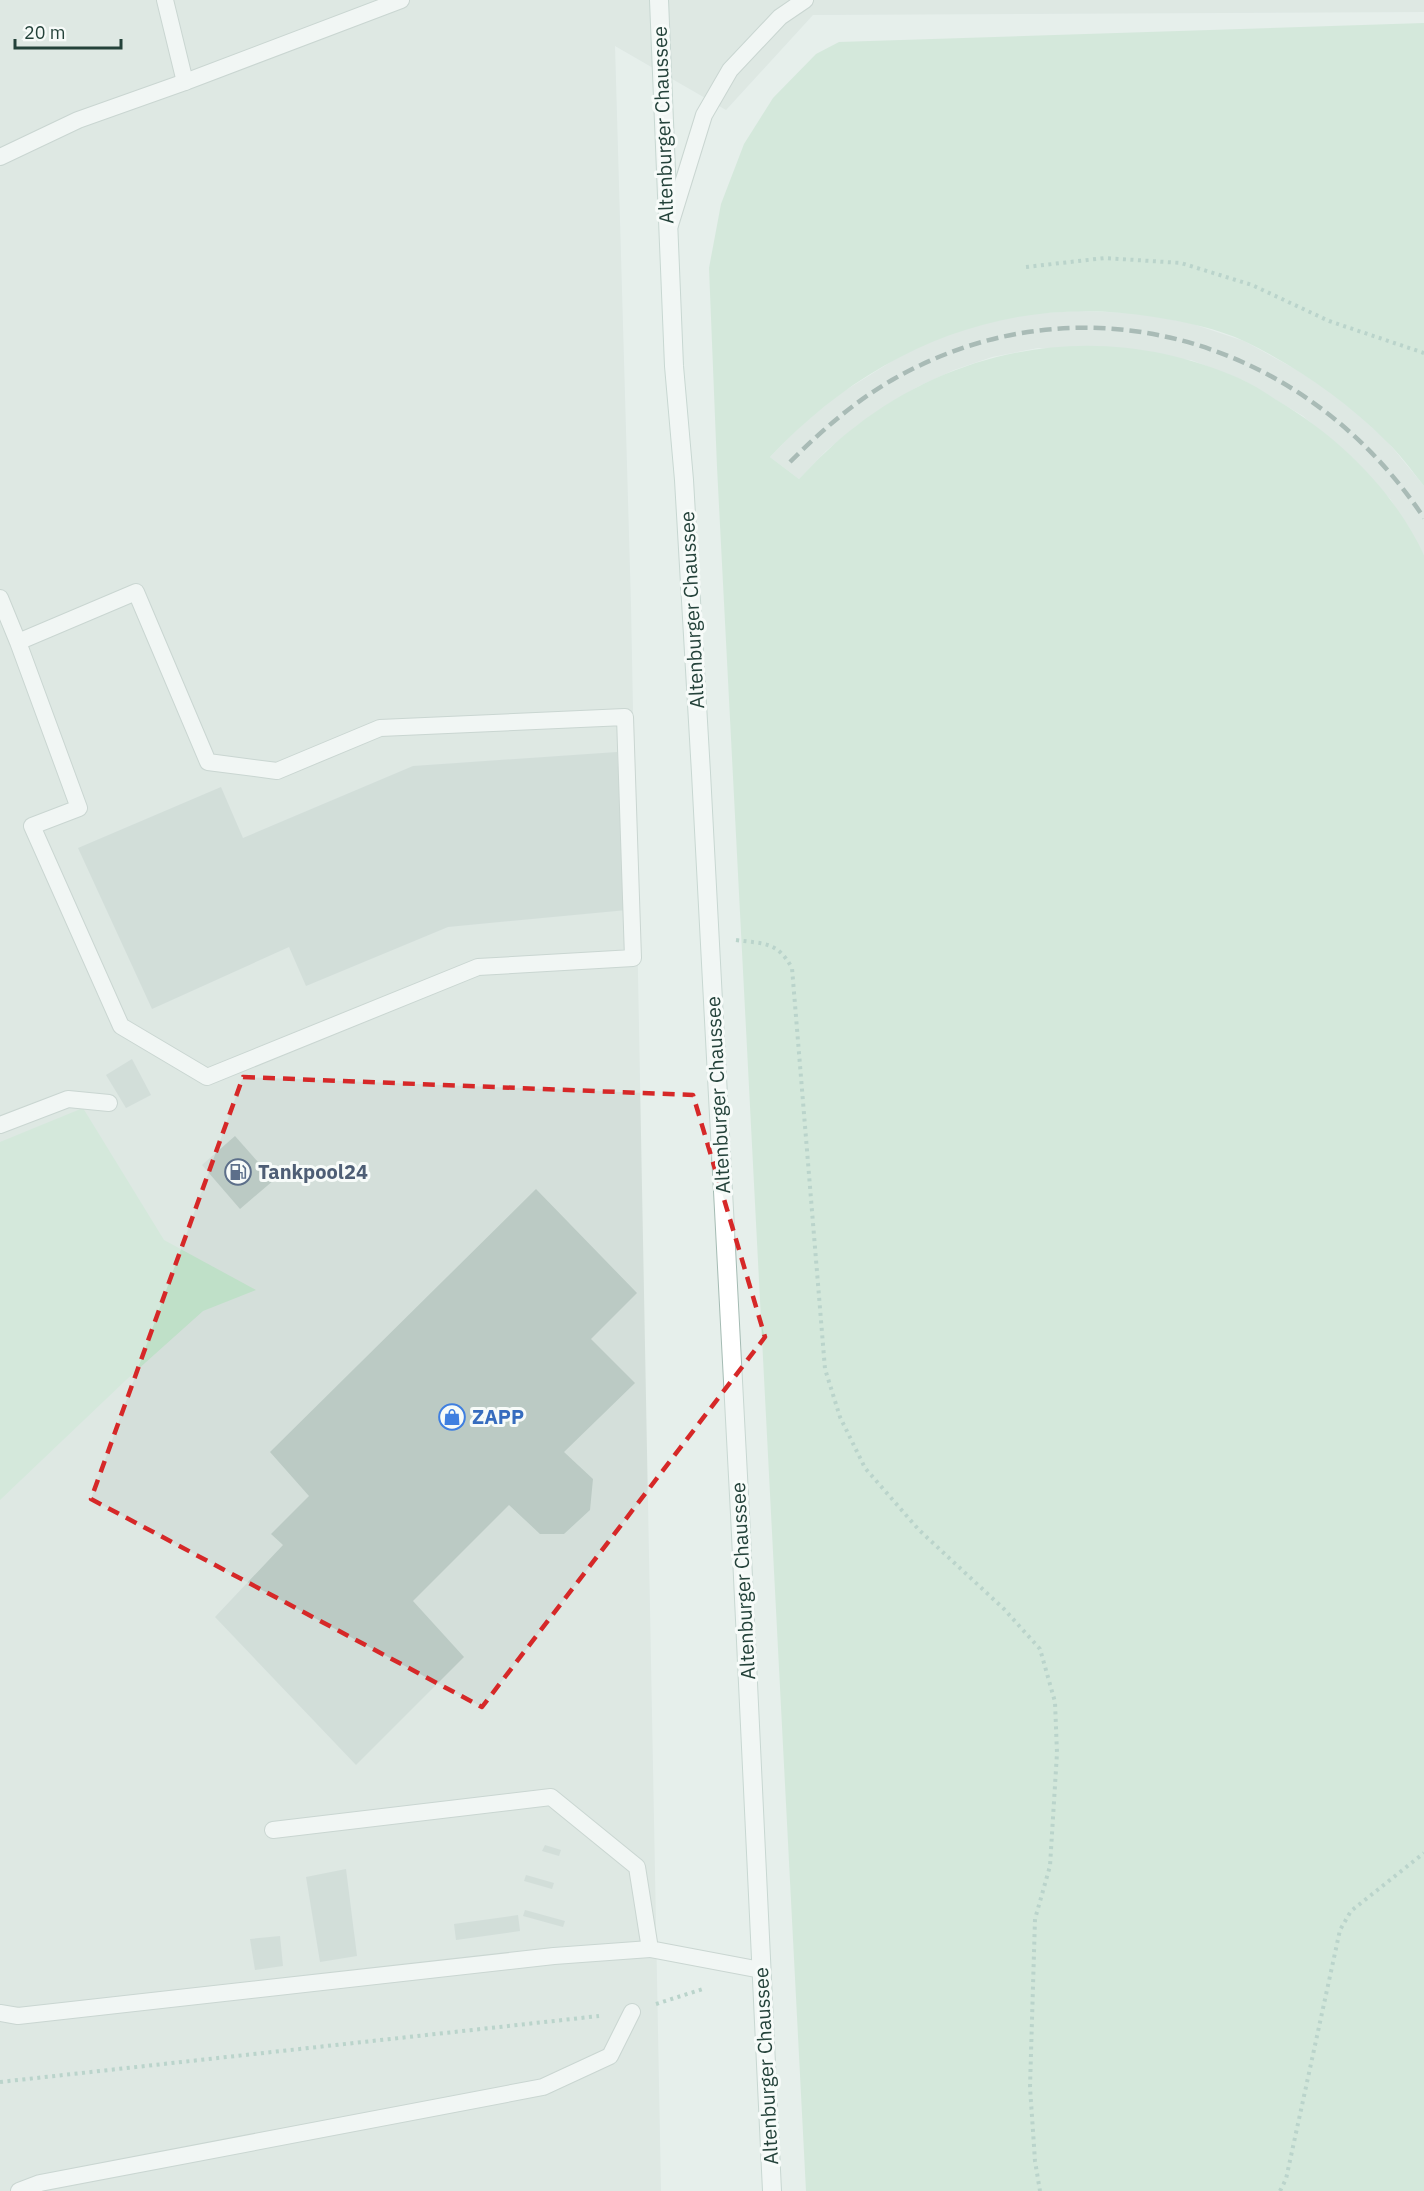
<svg xmlns="http://www.w3.org/2000/svg" width="1424" height="2191" viewBox="0 0 1424 2191" font-family="'IBM Plex Sans',sans-serif">
	<style>
		.built { fill: #d4dfda }
		.green { fill: #bfe0c8 }
		.building { fill: #bbcac4 }
		.lines { fill: none; stroke-linecap: round; stroke-linejoin: round }
		.service-casing { stroke: #a8b8b2; stroke-width: 18 }
		.secondary-casing { stroke: #a4bbb3; stroke-width: 20 }
		.path { stroke: #86b3a5; stroke-width: 4; stroke-dasharray: 3 4.5; stroke-linecap: butt }
		.service { stroke: #fff; stroke-width: 16 }
		.secondary { stroke: #fff; stroke-width: 18 }
		.rail { stroke: #5f7d75; stroke-width: 4.5; stroke-dasharray: 12 6; stroke-linecap: butt }
		.marked { fill: none; stroke: #d62828; stroke-width: 4.5; stroke-dasharray: 12 8; stroke-linejoin: round }
		.labels { text-anchor: middle; stroke-width: 6; stroke-linejoin: round; paint-order: stroke }
		.street-label { font-size: 20px; fill: #24423a; stroke: #f7fbf9 }
		.service-label { font-size: 20px; font-weight: bold; fill: #4e5e75; stroke: #f7fbf9; text-anchor: start }
		.shop-label { font-size: 20px; font-weight: bold; fill: #366cbe; stroke: #f7fbf9; text-anchor: start }
	</style>
	<rect width="100%" height="100%" fill="#e6efeb"/>
	<g class="built">
		<path d="M0,0H1424V12L813,15L726,110L615,46L631,606L661,2191H0Z"/>
		<path d="M1077,311L1134,313L1190,323L1244,341L1295,369L1337,396L1387,441L1424,486V555L1391,500L1353,458L1303,416L1243,380L1191,360L1038,348L992,357L954,370L919,386L888,404L856,426L826,451L799,479L770,457L805,421L838,395L902,355L941,337L981,324L1031,314Z"/>
	</g>
	<g class="green">
		<path d="M1424,23V486C1412,471 1400,454 1386,441C1345,400 1297,367 1246,342C1217,328 1185,322 1154,317C1006,292 871,349 770,457L799,479C817,460 835,442 856,426C968,340 1111,321 1241,379C1254,385 1267,394 1280,402C1340,438 1394,491 1424,555V2191H806L717,467L709,268L721,204L744,144L773,98L816,54L839,42Z"/>
		<path d="M83,1108L164,1240L256,1290L203,1311L126,1380L0,1500V1142Z"/>
	</g>
	<g class="building">
		<path d="M617,752L627,910L448,927L306,986L289,947L152,1009L78,848L221,787L243,838L413,766Z"/>
		<path d="M132,1059L151,1095L126,1108L106,1075Z"/>
		<path d="M235,1136L274,1180L240,1209L202,1165Z"/>
		<path d="M536,1189L637,1293L591,1339L635,1383L564,1452L593,1479L590,1510L564,1534H540L509,1505L413,1601L464,1657L356,1765L215,1617L283,1545L271,1534L309,1496L270,1452Z"/>
		<path d="M545,1845L561,1850L559,1856L542,1851Z"/>
		<path d="M346,1869L357,1956L320,1962L306,1877Z"/>
		<path d="M526,1875L554,1883L552,1889L524,1881Z"/>
		<path d="M525,1910L565,1921L563,1927L523,1916Z"/>
		<path d="M518,1915L520,1931L456,1940L454,1924Z"/>
		<path d="M280,1936L283,1966L255,1970L250,1939Z"/>
	</g>
	<g class="lines">
		<g class="service-casing">
			<g id="service">
				<path d="M165,0L185,82"/>
				<path d="M0,157L78,120L185,82L401,0"/>
				<path d="M670,225L704,115L730,70L780,17L805,0"/>
				<path d="M0,598L18,642L79,808L32,826L121,1026L207,1077L478,967L633,958L625,717L380,728L277,771L208,762L136,592L18,642"/>
				<path d="M0,1125L68,1099L109,1103"/>
				<path d="M273,1830L551,1797L637,1867L650,1949L761,1970"/>
				<path d="M0,2013L18,2016L554,1956L650,1949"/>
				<path d="M19,2191L40,2183L543,2087L610,2056L632,2012"/>
			</g>
		</g>
		<g class="secondary-casing">
			<path id="secondary" d="M659,0L674,366L684,480L701,773L740,1514L772,2191"/>
		</g>
		<g class="path">
			<path d="M1026,267L1105,258L1181,263L1252,285L1329,321L1424,353"/>
			<path d="M736,940C764,944 777,941 792,968L825,1369L840,1417L865,1468L919,1530L1004,1609L1040,1649L1055,1702L1057,1753L1050,1866L1035,1919L1030,2087L1035,2161L1040,2191"/>
			<path d="M656,2004L706,1988"/>
			<path d="M0,2082L599,2016"/>
			<path d="M1280,2191L1286,2179L1340,1930L1351,1911L1424,1853"/>
		</g>
		<use href="#service" class="service"/>
		<use href="#secondary" class="secondary"/>
		<path class="rail" d="M790,462C821,431 854,402 892,380C1082,271 1306,340 1424,518"/>
	</g>
	<path d="M0 0H1424V2191H0ZM243,1077L693,1095L765,1337L482,1707L91,1499Z" fill="#e6efeb" fill-opacity=".55" fill-rule="evenodd"/>
	<path class="marked" d="M243,1077L693,1095L765,1337L482,1707L91,1499Z"/>
	<defs>
		<g id="fuel-ring" transform="scale(1.35)"><circle r="9.5" fill="#f7fbf9" stroke="#5c6f8a" stroke-width="1.5"/><path d="M-5.5-6h7V0h2V4h1.3V-2.5L3-4.5l.8-.8L6-3V5H2.5V1h-1V6h-7ZM-4.2-4.7v3.2H.2V-4.7Z" fill="#5c6f8a"/></g>
		<g id="shop-ring" transform="scale(1.35)"><circle r="9.5" fill="#f7fbf9" stroke="#3f7fe0" stroke-width="1.5"/><path d="M-5-2.5h2.3a2.7 3.5 0 0 1 5.4 0H5L5.5 6h-11ZM-1.5-2.5h3a1.5 2.3 0 0 0-3 0Z" fill="#3f7fe0"/></g>
	</defs>
	<g fill-rule="evenodd">
		<use href="#fuel-ring" x="238" y="1172"/>
		<use href="#shop-ring" x="452" y="1417"/>
	</g>
	<g class="labels">
		<g class="street-label">
			<text transform="translate(663 125) rotate(-92)" y="7">Altenburger Chaussee</text>
			<text transform="translate(692 610) rotate(-93)" y="7">Altenburger Chaussee</text>
			<text transform="translate(718 1095) rotate(-93)" y="7">Altenburger Chaussee</text>
			<text transform="translate(743 1581) rotate(-93)" y="7">Altenburger Chaussee</text>
			<text transform="translate(766 2066) rotate(-93)" y="7">Altenburger Chaussee</text>
		</g>
		<g class="service-label">
			<text x="258" y="1179">Tankpool24</text>
		</g>
		<g class="shop-label">
			<text x="472" y="1424">ZAPP</text>
		</g>
	</g>
	<path d="M15 39v9h106v-9" fill="none" stroke="#24423a" stroke-width="3"/>
	<text x="24" y="39" font-size="18" fill="#24423a" stroke="#f7fbf9" stroke-width="4.5" paint-order="stroke">20 m</text>
</svg>
